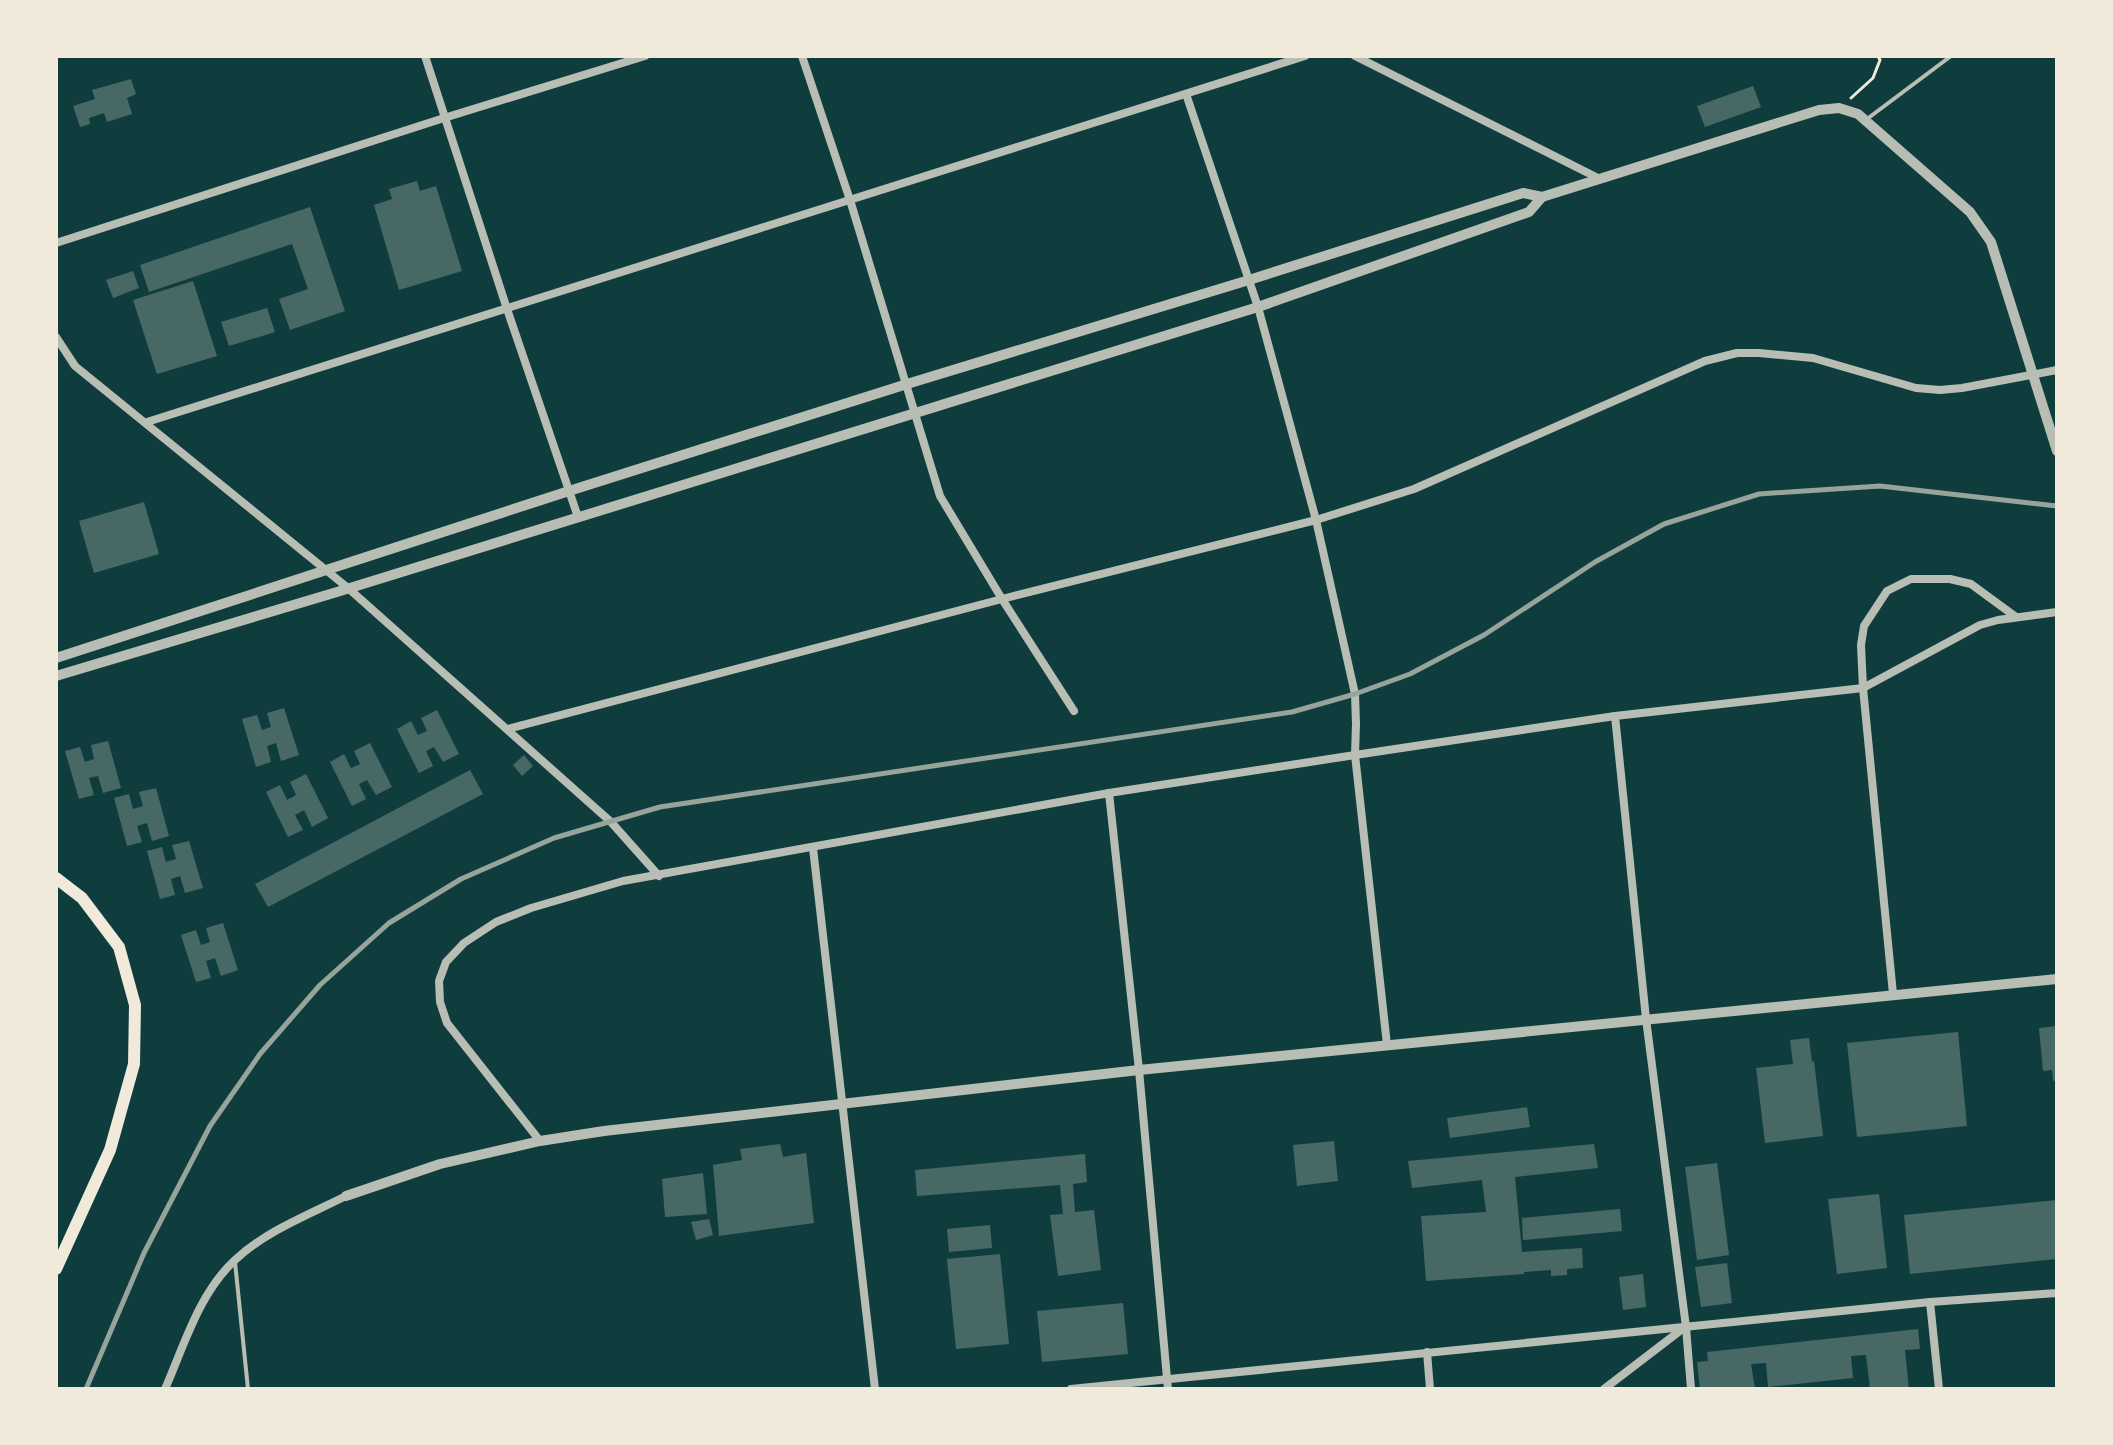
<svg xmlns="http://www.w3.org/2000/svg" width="2113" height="1445" viewBox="0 0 2113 1445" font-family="Helvetica,sans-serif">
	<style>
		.building { fill: #486865 }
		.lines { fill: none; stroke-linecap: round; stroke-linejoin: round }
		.path { stroke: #f1e9da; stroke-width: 3 }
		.service { stroke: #b8beb3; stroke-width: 4 }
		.minor { stroke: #b8beb3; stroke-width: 8 }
		.tertiary { stroke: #b8beb3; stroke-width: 10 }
		.primary { stroke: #f1e9da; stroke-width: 12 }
		.rail { stroke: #97a49c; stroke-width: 5 }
	</style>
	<rect width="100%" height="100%" fill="#0f3d3e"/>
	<g class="building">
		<path d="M131,79L136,94L127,98L132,114L107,122L104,113L89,118L90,124L80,127L73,106L95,99L92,90Z"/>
		<path d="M1753,86L1761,107L1705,127L1697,106Z"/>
		<path d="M417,181L420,191L436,186L462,271L399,290L374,205L392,199L389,189Z"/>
		<path d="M310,207L345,311L290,330L279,299L308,289L292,244L149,292L140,265Z"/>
		<path d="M133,271L139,288L113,298L106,280Z"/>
		<path d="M193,281L217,356L157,374L133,300Z"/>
		<path d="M267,308L275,332L229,346L221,322Z"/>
		<path d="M144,502L159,554L94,573L79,521Z"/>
		<path d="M284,708L299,755L281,761L276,743L267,746L271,762L256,767L242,719L257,715L262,730L271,727L267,713Z"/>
		<path d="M437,710L459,754L443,762L434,747L426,751L433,766L419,773L397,729L411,721L418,735L427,731L421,718Z"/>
		<path d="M108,741L121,788L103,793L98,776L89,778L94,795L79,799L65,751L80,747L85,762L94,759L91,745Z"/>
		<path d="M370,743L392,787L376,795L367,780L359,784L366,799L352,806L330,762L344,754L351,768L360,764L354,751Z"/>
		<path d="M524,755L533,766L522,776L513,765Z"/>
		<path d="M470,770L483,794L268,907L255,884Z"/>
		<path d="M306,774L328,818L312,827L304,810L295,815L303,830L288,837L266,792L280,785L287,800L296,795L290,782Z"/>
		<path d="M156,788L169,836L152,841L147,823L137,826L142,842L127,846L114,798L129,794L133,809L143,806L139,792Z"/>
		<path d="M189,841L203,888L185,893L180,876L171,879L175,895L160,899L147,851L162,847L166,862L176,859L172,845Z"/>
		<path d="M223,923L238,970L221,976L215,958L206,961L211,978L196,982L181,935L196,930L201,945L210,942L206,928Z"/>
		<path d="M2057,1026V1080L2053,1081L2052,1070L2043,1071L2039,1028Z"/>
		<path d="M1958,1032L1967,1126L1857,1137L1847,1043Z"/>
		<path d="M1809,1038L1812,1062L1814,1061L1823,1136L1765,1143L1756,1068L1793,1064L1790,1040Z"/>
		<path d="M1527,1107L1530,1127L1450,1138L1447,1118Z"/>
		<path d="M1334,1141L1338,1181L1297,1186L1293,1145Z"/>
		<path d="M780,1144L783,1157L806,1153L814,1223L719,1236L713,1165L742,1160L740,1149Z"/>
		<path d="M1594,1144L1598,1168L1515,1177L1522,1252L1582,1248L1583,1268L1567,1269V1275L1551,1276V1270L1524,1272V1274L1426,1281L1421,1216L1486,1212L1482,1180L1412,1188L1408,1161Z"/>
		<path d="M1085,1154L1087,1182L1073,1184L1075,1212L1094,1210L1101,1270L1058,1276L1050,1215L1063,1214L1060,1185L917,1196L915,1170Z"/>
		<path d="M1717,1163L1729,1255L1697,1260L1685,1167Z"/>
		<path d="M703,1173L707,1214L665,1217L662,1179Z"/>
		<path d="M1879,1194L1887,1268L1837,1274L1828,1199Z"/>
		<path d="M2057,1200V1259L1910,1274L1904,1215Z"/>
		<path d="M1620,1209L1622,1231L1523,1240L1522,1218Z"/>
		<path d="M709,1219L713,1235L696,1240L691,1222Z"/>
		<path d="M990,1225L992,1248L949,1252L947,1229Z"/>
		<path d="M1000,1254L1009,1344L956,1349L947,1259Z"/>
		<path d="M1727,1263L1732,1303L1701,1307L1695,1267Z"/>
		<path d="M1643,1274L1646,1307L1623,1310L1619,1277Z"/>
		<path d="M1123,1303L1128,1354L1042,1362L1037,1311Z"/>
		<path d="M1918,1329L1920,1349L1905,1350L1909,1389H1870L1866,1355L1851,1356L1853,1378L1768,1387L1766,1363L1751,1364L1755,1389H1700L1697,1362L1708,1361L1707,1352Z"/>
	</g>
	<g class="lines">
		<path class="path" d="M1851,98L1873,78L1880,60L1878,56"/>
		<g class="service">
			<path d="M1867,119L1951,56"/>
			<path d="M235,1262L248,1389"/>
		</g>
		<g class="minor">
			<path d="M425,56L507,309L578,517"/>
			<path d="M802,56L850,200L940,496L1002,599L1074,711"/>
			<path d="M1355,56L1600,179"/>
			<path d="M1186,94L1258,307L1316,520L1355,694L1356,724L1355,755L1387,1045"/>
			<path d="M56,243L444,118L645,56"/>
			<path d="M56,337L75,366L348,588L611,822L659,876"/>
			<path d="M147,422L1305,56"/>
			<path d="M1615,716L1646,1019L1686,1327L1691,1389"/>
			<path d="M508,729L1002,599L1316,520L1414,489L1705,361L1737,353H1759L1813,358L1916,388L1940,390L1962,388L2057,370"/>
			<path d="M1109,793L1139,1070L1168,1389"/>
			<path d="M813,848L875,1389"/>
			<path d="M1893,994L1863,688L1861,645L1864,626L1887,591L1911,579H1950L1971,584L2016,617"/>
			<path d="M540,1141L447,1023L440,1002L439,981L446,962L464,943L496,922L531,908L623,881L1109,793L1355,755L1615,716L1863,688L1980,625L1998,620L2057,612"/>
			<path d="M1930,1302L1939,1389"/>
			<path d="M1427,1352L1430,1389"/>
			<path d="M165,1389C184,1346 199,1293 235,1260C266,1231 308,1215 346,1196"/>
			<path d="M1071,1389L1930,1302L2057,1293"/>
			<path d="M1604,1389L1685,1327"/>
		</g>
		<g class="tertiary">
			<path d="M56,658L569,491L907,384L1249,280L1523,193L1542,197L1819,110L1839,108L1858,114L1970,212L1991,242L2057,451"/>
			<path d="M56,676L337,592L1258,307L1529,212L1542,197"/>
			<path d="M346,1196L440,1164L540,1141L604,1131L1139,1070L2057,979"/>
		</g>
		<path class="primary" d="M56,878L82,898L119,947L135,1005L134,1064L110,1150L56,1269"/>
		<path class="rail" d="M86,1389L144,1253L210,1126L260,1054L320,985L389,923L461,879L554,838L660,807L1292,712L1355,694L1410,674L1484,635L1595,562L1664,524L1759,494L1880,486L2057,506"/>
	</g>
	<rect width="2113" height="1445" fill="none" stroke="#f1e9da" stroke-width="116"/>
</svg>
